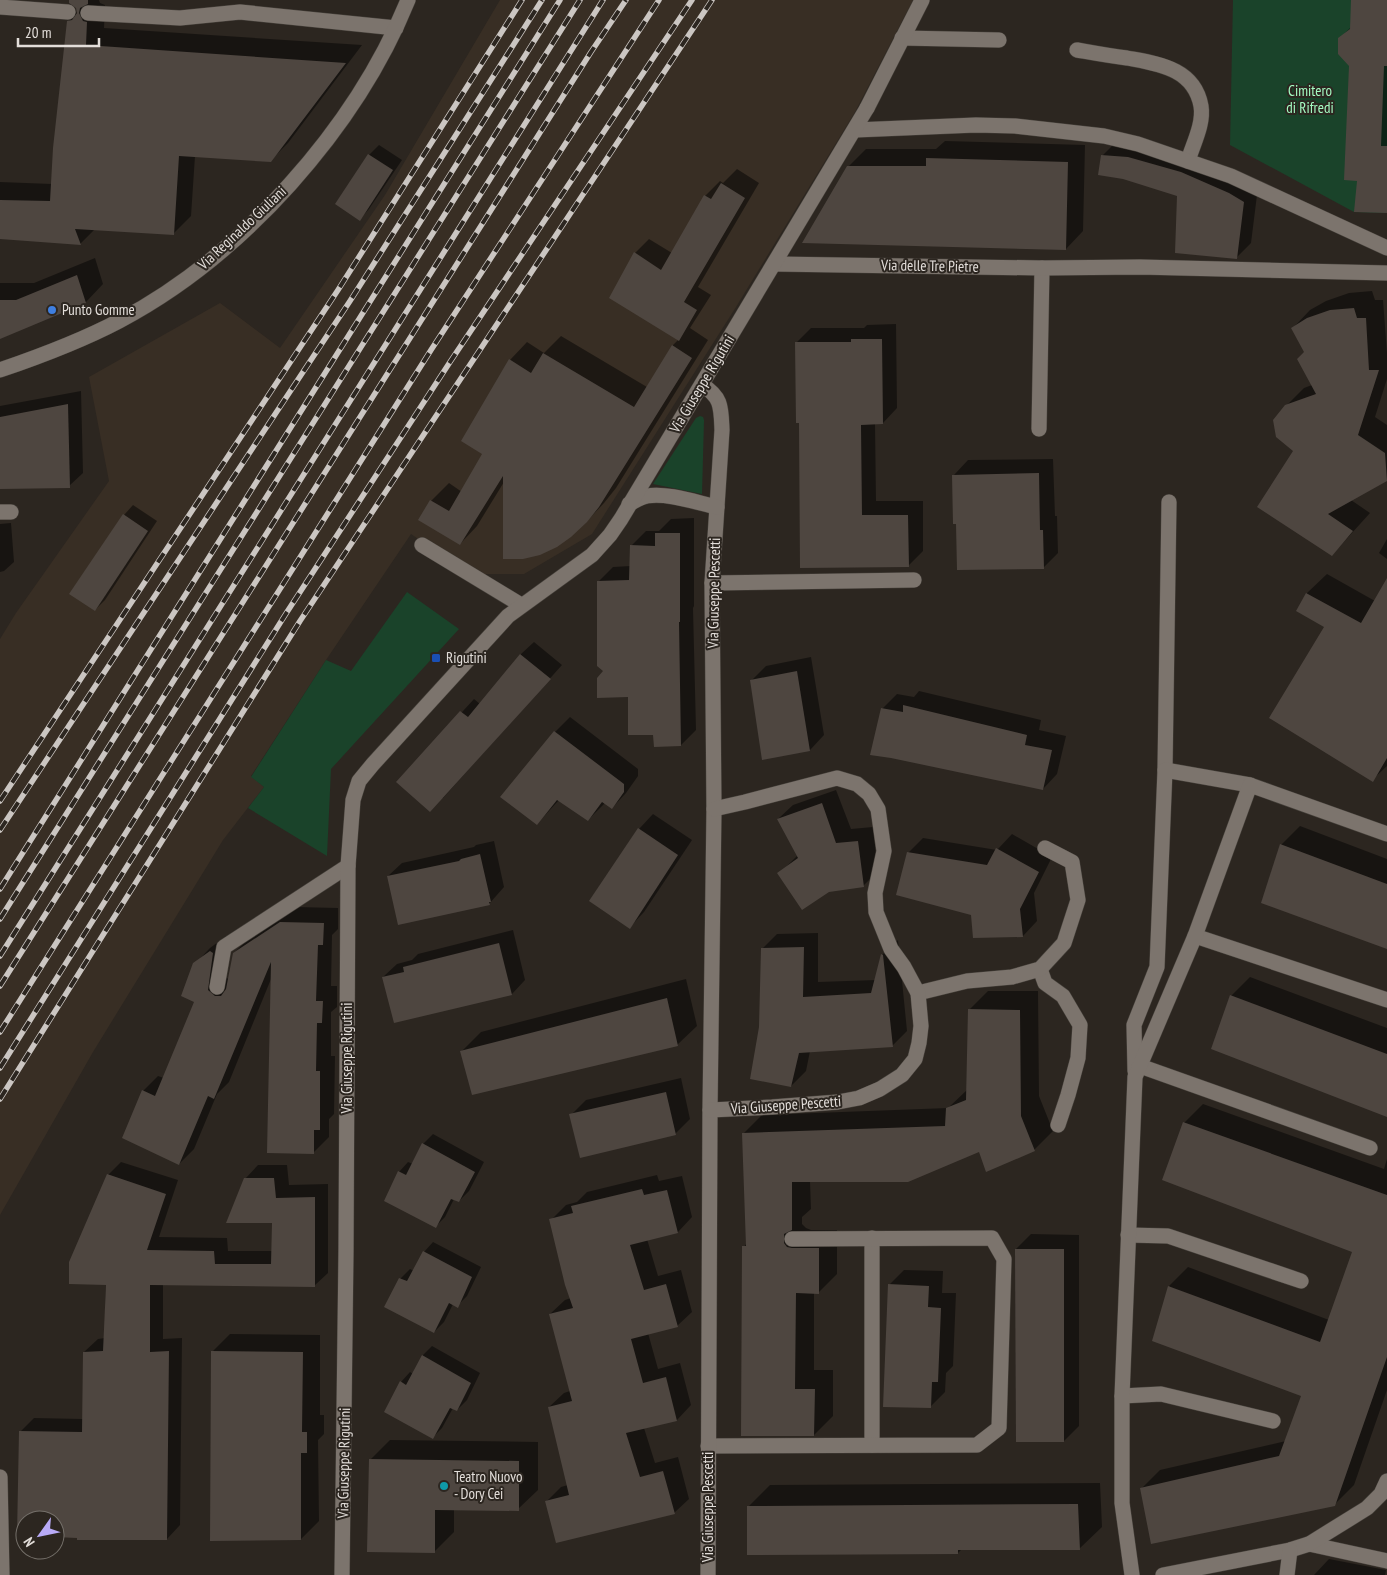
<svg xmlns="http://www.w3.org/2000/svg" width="1387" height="1575" viewBox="0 0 1387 1575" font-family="'PT Sans Narrow',sans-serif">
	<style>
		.built { fill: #382e24 }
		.green { fill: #1a432a }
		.shadow { fill: #0007 }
		.building { fill: #4e4640 }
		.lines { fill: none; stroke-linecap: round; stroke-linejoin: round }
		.lane-casing { stroke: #46413b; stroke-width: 16 }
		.street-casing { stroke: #46413b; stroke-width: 16 }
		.secondary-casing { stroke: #46413b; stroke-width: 16 }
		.lane { stroke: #7c746d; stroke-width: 15 }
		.street { stroke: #7c746d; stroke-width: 15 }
		.secondary { stroke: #7c746d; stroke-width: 15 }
		.rail-casing { stroke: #cbc6c2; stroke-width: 5.5 }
		.rail { stroke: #2c2620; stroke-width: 4; stroke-dasharray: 11; stroke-linecap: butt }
		.shop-dot { fill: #3f7fe0; stroke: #2c2620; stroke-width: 2 }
		.transit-dot { fill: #1a4fb4; stroke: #2c2620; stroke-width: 2 }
		.culture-dot { fill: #0f9aa8; stroke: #2c2620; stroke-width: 2 }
		.labels { text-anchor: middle; stroke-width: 4; stroke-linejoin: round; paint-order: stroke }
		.park-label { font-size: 15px; fill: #a4fbc2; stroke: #2c2620 }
		.street-label { font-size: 15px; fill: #e3deda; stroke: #2c2620 }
		.poi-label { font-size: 15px; fill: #e3deda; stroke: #2c2620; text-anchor: start }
	</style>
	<rect width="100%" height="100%" fill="#2c2620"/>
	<path class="built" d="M500,0H913L855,112L736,307L592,534L524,574H469L411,534L326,660L251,776L264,787L223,840L93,1052L0,1215V639L16,613L109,481L89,377L220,303L280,348L385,195Z"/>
	<g class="green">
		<path d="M1233,0H1387V213L1354,212L1230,145Z"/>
		<path d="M700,416L703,417L704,420L702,494L653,484L696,418Z"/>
		<path d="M407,592L459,629L331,769L327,856L248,808L264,787L251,777L326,660L351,671Z"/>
	</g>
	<g class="shadow">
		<path d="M70,0H99L100,3L105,5L104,28L362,45L288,143L270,161L195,156L191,216L173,234L95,229L80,244L0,238V182L52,184L68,22L78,11L77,7Z"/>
		<path d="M1353,0H1387V212L1358,179L1350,66L1339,39L1352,26Z"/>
		<path d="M945,141L1085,145L1083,231L1066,249L848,167L866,149H936Z"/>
		<path d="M1117,141L1258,187L1251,243L1237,257L1178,195L1102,156Z"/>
		<path d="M379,145L402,160L369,209L360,219L337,204L369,155Z"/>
		<path d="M737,169L759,183L698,287L711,295L690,328L708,340L616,488L604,503L586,522L504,482L477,526L460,544L420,519L431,501L449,483L462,492L484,454L510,360L527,342L544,353L561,336L647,387L673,345L679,339L635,253L649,239L672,253L705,196L720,181L723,183Z"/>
		<path d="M95,258L103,284L86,302L0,337V283H34Z"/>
		<path d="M1372,291L1375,300H1383L1387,353V379L1375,417L1387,425V480L1351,500L1370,513L1332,555L1294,450L1286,406L1304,388L1312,385L1305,352L1293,328L1310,310L1326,301L1349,293Z"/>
		<path d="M896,324L897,408L883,423H875L876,501H923V551L908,566H802L800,421L796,343L811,328H864L867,325Z"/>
		<path d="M81,391L83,473L69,486L0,488V406Z"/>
		<path d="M1053,459L1055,516H1057L1058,553L1043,568L957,523L954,475L968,460Z"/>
		<path d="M133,505L157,521L105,600L95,610L124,515Z"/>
		<path d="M694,518V606L693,608L696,730L681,745L654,734L629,696L605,671L598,582L613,567L631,566V546L646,531H659L671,519Z"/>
		<path d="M11,523L14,562L4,571L0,572V524Z"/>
		<path d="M1387,539V559L1379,553Z"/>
		<path d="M1327,574L1375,601L1387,580V766L1372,780L1326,626L1298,611L1307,593Z"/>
		<path d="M534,642L562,665L443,798L398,782L474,699L480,704L521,654Z"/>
		<path d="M811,657L824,735L810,750L751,681L766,666Z"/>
		<path d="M919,691L1041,720L1039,730L1066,736L1057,774L1043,789L892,756L882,709L897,694L914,697Z"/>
		<path d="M570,717L638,769V776L626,793L612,808L605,803L588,820L559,800L537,824L555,732Z"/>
		<path d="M836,790L851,829L873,827L878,871L863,886L779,874L798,855L778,819L793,805Z"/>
		<path d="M653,814L692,840L644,912L630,927L639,829Z"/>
		<path d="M1300,826L1387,859V948L1281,845Z"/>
		<path d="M1012,834L1052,857L1034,893L1037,921L1023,936L972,914L908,853L923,838L997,850Z"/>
		<path d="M494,841L504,887L489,904L388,876L402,863L474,847L476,845Z"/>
		<path d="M296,907L338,908V929L332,935L331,986H337V1007L331,1012V1056H335L334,1114L329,1119V1137L313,1153L271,979L229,1082L217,1094L194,1149L179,1164L143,1091L158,1076L164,1078L196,1002L195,964L210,948L226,936L228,938L223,974L229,980L234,953L249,938Z"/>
		<path d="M513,930L525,980L512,994L383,977L397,964L412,960L418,954Z"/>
		<path d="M818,933V982L876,980L882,955L898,940L907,1031L892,1046L810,1051L806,1071L791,1086L760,1028L762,949L777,934Z"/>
		<path d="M1250,977L1387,1028V1115L1231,996Z"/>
		<path d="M686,979L697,1026L677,1045L462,1051L481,1032Z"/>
		<path d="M988,991H1038L1039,1096L1053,1131L1034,1150H980L810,1181L811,1209L802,1217V1224L806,1228L811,1230H837V1274L818,1293H814V1370H833V1416L814,1435L742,1434L744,1247L747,1243L743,1134L762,1115L948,1108L967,1090L969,1010Z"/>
		<path d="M681,1078L690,1119L675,1134L571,1115L586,1100Z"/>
		<path d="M1203,1104L1384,1169L1387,1159V1390L1354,1485L1334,1505L1141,1489L1160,1470L1286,1441L1302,1395L1169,1286L1188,1267L1329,1320L1354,1251L1184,1123Z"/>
		<path d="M433,1134L484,1162L469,1191L459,1201L454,1199L445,1217L436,1226L399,1172L408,1162L413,1164L423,1144Z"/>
		<path d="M121,1162L178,1180L159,1237L227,1238L228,1251H272L273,1222L245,1179L258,1165H287L289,1185L328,1184V1273L314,1286L163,1284V1339L182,1338L180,1525L167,1539L55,1536V1520H25V1535L20,1432L34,1418L83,1419L84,1352L98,1339L105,1338L108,1175Z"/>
		<path d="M657,1175L659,1181L682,1176L692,1217L678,1232L647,1239L658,1276L681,1270L692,1312L677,1326L648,1333L658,1369L680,1363L691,1405L677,1420L644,1428L655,1463L678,1457L689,1499L674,1513L547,1501L561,1487L568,1485L549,1407L564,1393L570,1391L550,1314L565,1300L571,1298L551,1220L566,1205L577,1202L587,1192Z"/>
		<path d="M1031,1234L1079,1235V1426L1064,1441L1016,1249Z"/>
		<path d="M433,1242L481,1267L467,1296L457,1306L453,1304L444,1322L434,1332L400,1279L410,1269L414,1271L424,1252Z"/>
		<path d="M904,1270L943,1271L942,1293H956L953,1366L946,1373L945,1392L930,1407L889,1285Z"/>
		<path d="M230,1334L320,1335V1415H324V1434L318,1440L319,1521L301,1539L212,1352Z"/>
		<path d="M432,1346L480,1373L467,1400L457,1410L453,1408L442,1428L433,1437L401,1382L410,1372L413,1374L423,1355Z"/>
		<path d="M390,1440L538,1442V1490L518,1509H454V1532L434,1552L370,1460Z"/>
		<path d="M1100,1483L1102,1527L1079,1549H962L958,1553L748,1507L770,1485Z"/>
		<path d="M1329,1559L1386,1570L1385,1575H1314Z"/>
	</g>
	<g class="building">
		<path d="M69,0H88V4L80,8L79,13L83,21L87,22L86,45L346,63L271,162L179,156L174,235L75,229L81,245L0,239V200L50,201L53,148L67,21L72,20L77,13L76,8L69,3Z"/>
		<path d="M1351,0H1387V66H1384L1381,146H1387V213L1354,212L1357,181L1344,180L1349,66L1338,54V38L1350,29Z"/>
		<path d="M368,154L393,170L360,221L335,204Z"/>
		<path d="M1101,155L1128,157L1181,172L1229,193L1244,202L1237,259L1175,253L1177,196L1123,179L1098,175Z"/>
		<path d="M926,158L1068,162L1066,250L802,243L847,166H926Z"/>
		<path d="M721,183L745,198L684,302L697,310L679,341L609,298L634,252L661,270L704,195L711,199Z"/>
		<path d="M77,275L86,303L0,339V300H16Z"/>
		<path d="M1354,308L1357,318H1366L1369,370H1379L1358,435L1385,453L1387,481L1328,514L1353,531L1332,556L1257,507L1293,451L1276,437L1273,420L1285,405L1316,394L1297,359L1304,352L1291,328L1307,318L1330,310Z"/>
		<path d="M851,339H882L883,424L861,425L862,515H908L909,567L800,568L799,423H796L795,342H851Z"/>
		<path d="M672,345L692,358L599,507L587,522L571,537L557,547L540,555L523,559H503V476L460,545L418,520L430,500L449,511L482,454L461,441L509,359L531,373L543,353L634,407Z"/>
		<path d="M68,404L70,488L0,489V417Z"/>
		<path d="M1039,473L1040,530H1043L1044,569L957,570L956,524H953L952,475Z"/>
		<path d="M123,514L148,531L95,611L69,594Z"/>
		<path d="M655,533H680V622H679L681,746L654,747L653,735H628V697L597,698V678L603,671L597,666V581L629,580L630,545L655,546Z"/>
		<path d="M1387,578V758L1373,782L1269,718L1324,627L1296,611L1306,593L1361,623Z"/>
		<path d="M520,654L551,679L430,812L396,782L460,711L468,717Z"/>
		<path d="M797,671L810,751L762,760L750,680Z"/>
		<path d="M903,705L1027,735L1025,745L1052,750L1043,790L891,758L870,755L881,708L903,712Z"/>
		<path d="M554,731L624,784V792L612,809L602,802L588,821L557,800L537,825L500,797Z"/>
		<path d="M822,803L836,843L858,841L864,887L829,892L802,910L777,873L798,858L777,819Z"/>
		<path d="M638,828L678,855L630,929L589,901Z"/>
		<path d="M1280,844L1387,884V949L1261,903Z"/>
		<path d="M996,848L1039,872L1020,909L1023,937L973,938L971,915L896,895L907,852L987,865Z"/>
		<path d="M480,854L491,902H489L490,905L398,925L387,876L459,861L461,859Z"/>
		<path d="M280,922L324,923L323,945H318L316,1001H323L322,1023H317L316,1071H320V1130H314V1154L267,1153L271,962L214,1099L208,1096L179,1165L122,1138L142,1090L155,1096L194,1002L181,996L193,963L210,951L213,953L208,990L215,996H221L226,989L233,953Z"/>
		<path d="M499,943L512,995L394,1023L382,977L404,972L403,967Z"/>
		<path d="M804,947L803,997L871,993L881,954L883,955L893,1047L799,1053L791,1087L750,1079L759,1027L761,948Z"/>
		<path d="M1230,995L1387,1054V1117L1211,1049Z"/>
		<path d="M667,998L678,1046L472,1095L460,1051Z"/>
		<path d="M968,1009L1020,1010L1021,1116L1035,1151L986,1172L979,1152L908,1182H792V1230L784,1234V1243L787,1247L792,1248H819V1294L796,1293L795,1389H815L814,1436H741L742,1246H746L742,1133L945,1126L946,1108L966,1100Z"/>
		<path d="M666,1092L676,1135L580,1158L569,1114Z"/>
		<path d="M1183,1122L1387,1195V1357L1335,1506L1151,1544L1140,1488L1279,1456L1301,1396L1152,1341L1168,1286L1320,1342L1352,1252L1162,1180Z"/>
		<path d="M422,1143L475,1172L459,1202L451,1199L436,1228L384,1201L398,1171L406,1175Z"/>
		<path d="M107,1174L166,1194L147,1250L214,1251L215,1264H271L272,1223H226L244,1178H274L276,1198L315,1197V1287L150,1285V1352L169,1351L167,1540H77V1538L55,1537V1520H25V1536H17L19,1431L82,1432L83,1352L103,1351L106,1285L69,1284V1262Z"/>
		<path d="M642,1189L644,1195L667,1190L678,1233L630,1245L644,1290L666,1284L678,1327L631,1339L643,1383L666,1377L677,1421L626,1433L640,1477L663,1471L675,1514L556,1543L545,1501L569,1495L548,1407L572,1401L549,1314L573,1308L565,1285L549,1219L573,1213L571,1206Z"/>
		<path d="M1015,1249H1064V1442H1016Z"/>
		<path d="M423,1251L472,1277L458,1308L449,1303L434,1333L384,1307L399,1278L407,1281Z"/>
		<path d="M888,1284L929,1286L928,1307L941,1308L938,1382H932L931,1408L883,1407Z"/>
		<path d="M211,1351L303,1352L302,1432H307V1453H301V1540L210,1541Z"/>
		<path d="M422,1355L471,1383L457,1411L450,1408L433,1439L384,1412L400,1381L406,1385Z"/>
		<path d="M369,1459L519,1461V1511L435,1510V1553L367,1552Z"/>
		<path d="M1078,1504L1080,1550H958V1554L747,1555V1506Z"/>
	</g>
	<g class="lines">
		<g class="lane-casing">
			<g id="lane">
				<path d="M0,7L68,12"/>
				<path d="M88,13L180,18L240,12L396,28"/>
				<path d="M902,38L999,40"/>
				<path d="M1077,50C1094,53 1110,56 1127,58C1158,64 1194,68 1201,106C1204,124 1193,144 1188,161"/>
				<path d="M867,108L922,0"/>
				<path d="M1039,429L1042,268"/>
				<path d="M0,512H11"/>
				<path d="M712,583L914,580"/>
				<path d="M1165,770L1169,502"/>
				<path d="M1195,936L1387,1000"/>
				<path d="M1040,969L1045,983L1063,996L1080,1025L1078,1058L1068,1095L1058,1125"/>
				<path d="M217,987L224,947L348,866"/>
				<path d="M918,993L967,981L1012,977L1040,969L1064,943L1078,900L1072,862L1045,848"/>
				<path d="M1140,1066L1370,1148"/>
				<path d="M1135,1071L1134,1025L1157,967L1165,770L1250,785"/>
				<path d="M1128,1235L1168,1236L1301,1281"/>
				<path d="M1122,1396L1161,1394L1273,1421"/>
				<path d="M872,1445V1238"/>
				<path d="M708,1446L977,1445L999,1428L1004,1259L992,1238L792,1239"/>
				<path d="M0,1477L2,1575"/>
				<path d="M1132,1575L1122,1503V1396L1135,1077L1195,936L1250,785L1387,834"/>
			</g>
		</g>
		<g class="street-casing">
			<g id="street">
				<path d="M855,130L976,125L1015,126L1104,136L1138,144L1231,176L1387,248"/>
				<path d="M775,264L1042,268L1140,267L1387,273"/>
				<path d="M702,385C722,397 721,408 722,430L712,583L714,809L710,1110L708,1575"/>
				<path d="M629,504C635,501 640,497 647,496C666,492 698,503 717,507"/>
				<path d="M422,545L521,605"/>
				<path d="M710,1110L772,1107L838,1102L859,1098L880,1089L902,1075L915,1059L919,1043L921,1026L918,993L904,967L891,949L876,912L875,893L884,851L878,809L869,794L857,784L837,778L745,802L714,809"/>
				<path d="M1309,1544L1387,1561"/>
				<path d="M342,1575L346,1251L348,866L353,800L359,781L373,764L508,616L592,555L610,535L621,519L867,108"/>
				<path d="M1163,1575L1290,1550L1309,1544L1367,1508L1381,1494L1387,1481"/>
				<path d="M1287,1575L1290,1550"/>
			</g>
		</g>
		<g class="secondary-casing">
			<path id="secondary" d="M0,370C41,356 81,341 119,321C242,256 356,128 408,0"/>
		</g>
		<use href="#lane" class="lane"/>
		<use href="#street" class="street"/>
		<use href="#secondary" class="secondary"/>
		<g class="rail-casing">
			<g id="rail">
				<path d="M0,801L338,290L522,0"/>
				<path d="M0,830L350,301L542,0"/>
				<path d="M0,889L560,0"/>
				<path d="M0,919L580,0"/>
				<path d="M0,956L603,0"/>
				<path d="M0,986L591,52L626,0"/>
				<path d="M0,1032L431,350L659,0"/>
				<path d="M0,1068L287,612L450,362L692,0"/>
				<path d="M0,1099L300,621L712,0"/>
			</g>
		</g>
		<use href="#rail" class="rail"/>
	</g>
	<circle class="shop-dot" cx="52" cy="310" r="5"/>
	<rect class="transit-dot" x="431" y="653" width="10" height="10" rx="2.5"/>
	<circle class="culture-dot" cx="444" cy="1486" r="5"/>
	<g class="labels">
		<g class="park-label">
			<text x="1310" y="96">Cimitero<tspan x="1310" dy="17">di Rifredi</tspan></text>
		</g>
		<g class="street-label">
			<text transform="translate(242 228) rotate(-43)" y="5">Via Reginaldo Giuliani</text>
			<text transform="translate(930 266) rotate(1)" y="5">Via delle Tre Pietre</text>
			<text transform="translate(702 384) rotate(-59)" y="5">Via Giuseppe Rigutini</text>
			<text transform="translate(714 593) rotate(-89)" y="5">Via Giuseppe Pescetti</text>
			<text transform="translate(347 1058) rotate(-90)" y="5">Via Giuseppe Rigutini</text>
			<text transform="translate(786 1105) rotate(-4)" y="5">Via Giuseppe Pescetti</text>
			<text transform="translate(344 1463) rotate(-89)" y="5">Via Giuseppe Rigutini</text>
			<text transform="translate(708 1507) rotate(-90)" y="5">Via Giuseppe Pescetti</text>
		</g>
		<g class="poi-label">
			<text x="62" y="315">Punto Gomme</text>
			<text x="446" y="663">Rigutini</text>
			<text x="454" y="1482">Teatro Nuovo<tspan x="454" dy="17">- Dory Cei</tspan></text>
		</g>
	</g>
	<g transform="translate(40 1535) rotate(237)"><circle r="24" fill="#2c2620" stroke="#75706a"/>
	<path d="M0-4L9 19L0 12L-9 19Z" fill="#b9abf7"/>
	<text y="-8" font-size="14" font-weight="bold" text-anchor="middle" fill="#e3deda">N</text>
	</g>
	<path d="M18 38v8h81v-8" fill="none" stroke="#e3deda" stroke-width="2.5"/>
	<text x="25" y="38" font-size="15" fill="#e3deda" stroke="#2c2620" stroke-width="4" paint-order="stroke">20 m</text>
</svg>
